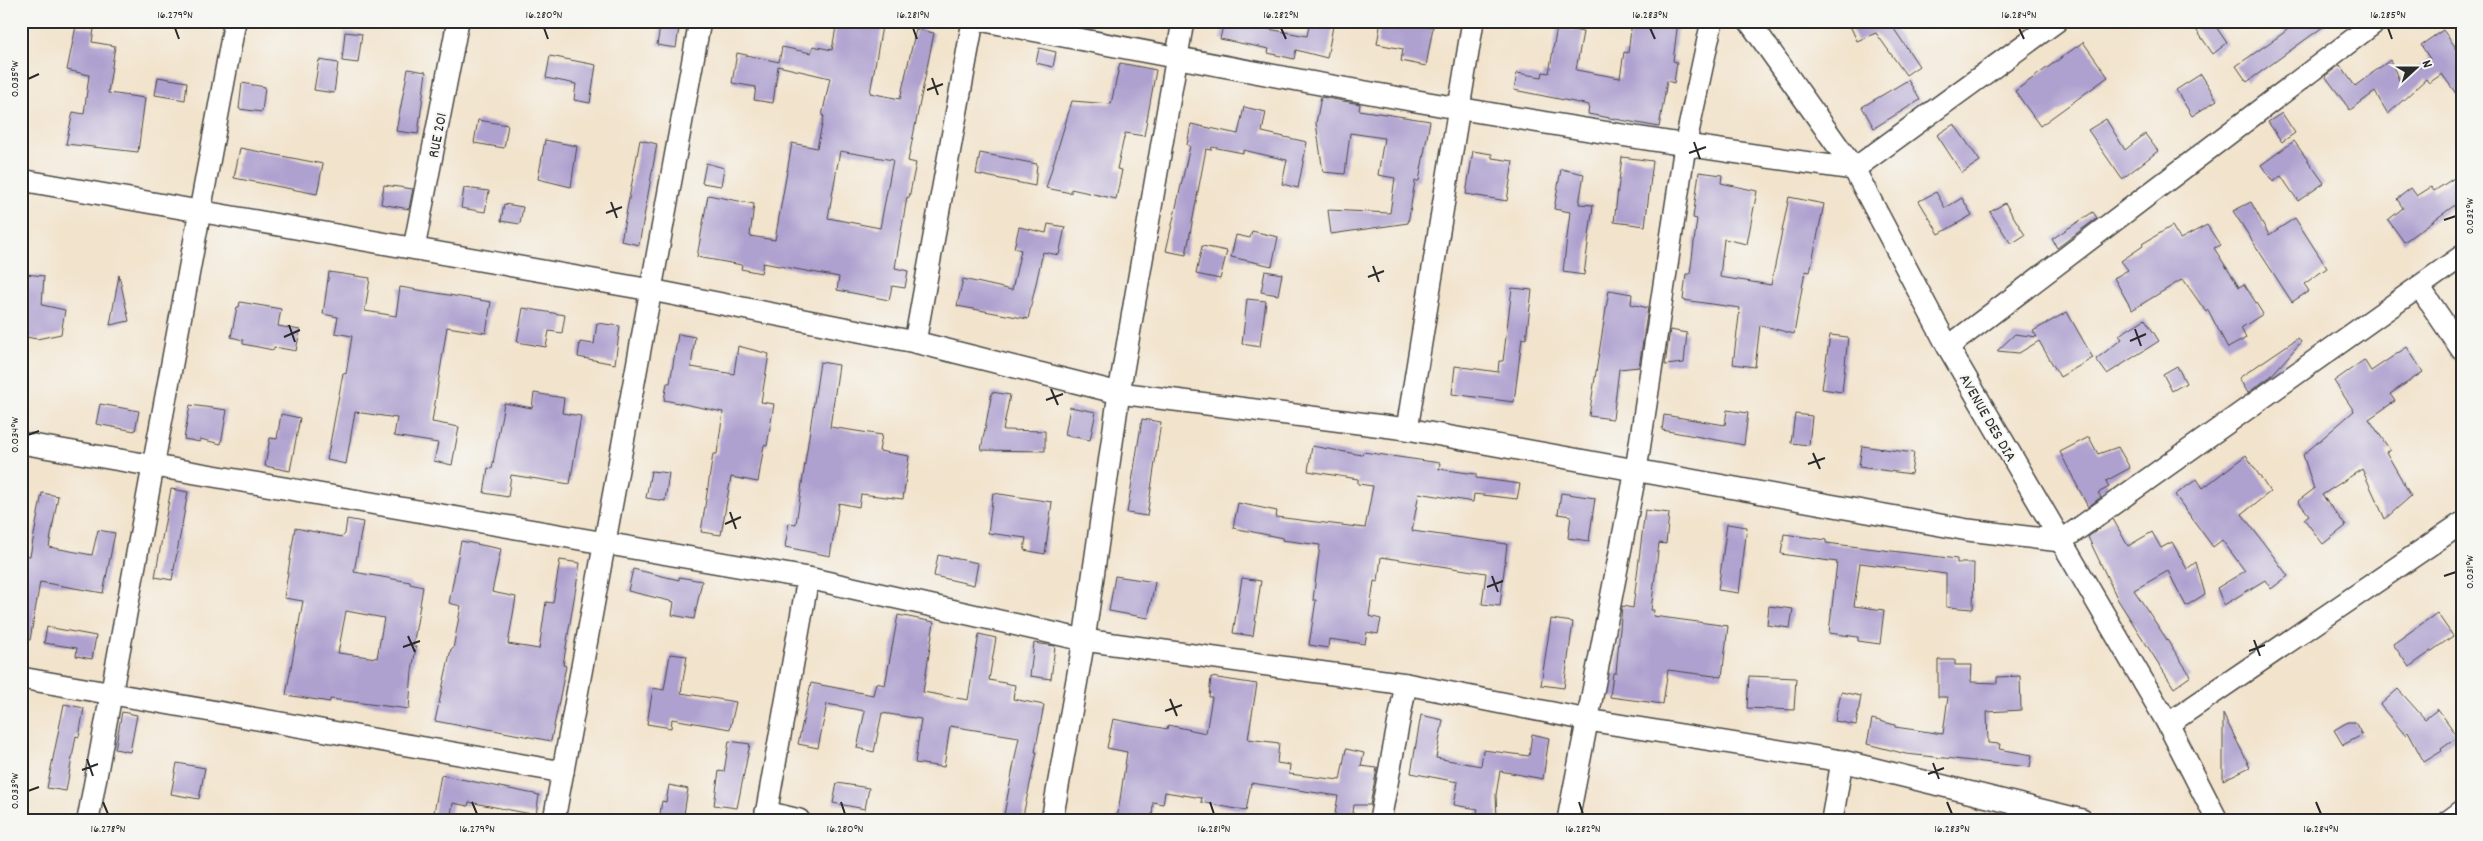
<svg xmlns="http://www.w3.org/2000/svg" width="2483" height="841" viewBox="0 0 2483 841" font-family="Dekko,sans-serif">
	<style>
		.building { fill: #aea0cf; fill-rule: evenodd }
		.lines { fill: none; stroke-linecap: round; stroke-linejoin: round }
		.minor-casing { stroke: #494743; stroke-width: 24 }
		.minor { stroke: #fff; stroke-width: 21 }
		.ticks { fill: none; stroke: #2b2b2b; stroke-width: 2 }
		.labels { text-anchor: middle; stroke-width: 4.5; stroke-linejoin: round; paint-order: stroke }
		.street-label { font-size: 16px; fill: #2b2b2b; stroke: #f6f6f2 }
		.neatline { fill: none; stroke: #2b2b2b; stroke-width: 2 }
		.ticks-label { font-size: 12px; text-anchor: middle; fill: #2b2b2b }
	</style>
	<rect width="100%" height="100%" fill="#f6f6f2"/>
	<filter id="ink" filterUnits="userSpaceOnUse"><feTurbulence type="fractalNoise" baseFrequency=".02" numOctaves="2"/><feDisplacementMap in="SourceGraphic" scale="10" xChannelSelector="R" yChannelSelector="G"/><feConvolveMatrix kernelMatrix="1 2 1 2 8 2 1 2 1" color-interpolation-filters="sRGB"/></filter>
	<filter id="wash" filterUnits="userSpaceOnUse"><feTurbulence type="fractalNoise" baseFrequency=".0096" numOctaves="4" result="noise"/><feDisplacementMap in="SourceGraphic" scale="20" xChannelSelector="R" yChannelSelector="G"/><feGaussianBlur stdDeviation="1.12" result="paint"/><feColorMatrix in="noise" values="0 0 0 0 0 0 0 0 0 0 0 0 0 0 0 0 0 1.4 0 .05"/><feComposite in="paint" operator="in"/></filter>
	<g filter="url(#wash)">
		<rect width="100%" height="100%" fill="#f2e3cc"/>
		<g id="blocks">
			<g class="building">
				<path d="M661,21H680L676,48L657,45Z"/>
				<path d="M837,21H883L870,93L900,99L916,29L934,33L908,161L916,163L909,198L907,197L895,268L908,271L905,288L892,286L889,300L837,290L839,277L763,263L761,273L741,269L742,265L697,257L708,195L754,204L750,236L775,240L792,143L817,148L824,116H822L830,78L778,66L773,103L754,100L756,87L732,83L737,53L779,62L782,47L811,53L813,46L832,50ZM840,151L893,160L880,228L828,218Z"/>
				<path d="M1224,21L1307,36L1310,21H1334L1327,58L1296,50L1294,59L1268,53L1269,49L1220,39Z"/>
				<path d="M1381,21H1403L1433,27L1426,66L1401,61L1403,49L1377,44Z"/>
				<path d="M1632,21H1678L1673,61L1677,62L1674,83L1667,81L1659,127L1588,114L1589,105L1514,90L1517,73L1542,77L1543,72L1549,73L1557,27L1583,32L1576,70L1620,78L1624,52L1628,53Z"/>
				<path d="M1848,21H1902L1892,26L1919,66L1906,75L1876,33L1857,41Z"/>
				<path d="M2190,21H2212L2227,43L2213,54Z"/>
				<path d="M2298,21H2331L2247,82L2236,66L2282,34Z"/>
				<path d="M76,26L94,29L92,42L115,46L108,93L145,98L138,152L66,144L73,112L84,114L89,75L67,70Z"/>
				<path d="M2443,30L2462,56V102L2442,74L2429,83L2426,79L2388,114L2375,92L2350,110L2325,76L2340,65L2355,86L2390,60L2399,80L2430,59L2421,45Z"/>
				<path d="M345,32L362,34L358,63L342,61Z"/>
				<path d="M2083,42L2108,77L2040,126L2015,91Z"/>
				<path d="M1039,48L1056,52L1053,67L1036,63Z"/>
				<path d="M550,56L596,65L590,103L574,100L576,84L546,78Z"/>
				<path d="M319,60L338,63L334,93L314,90Z"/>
				<path d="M1120,63L1156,70L1144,136L1125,133L1117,169L1122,170L1116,199L1071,189V193L1046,188L1072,101L1111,104Z"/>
				<path d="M408,69L426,72L418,134L396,131Z"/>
				<path d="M2201,74L2217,100L2192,116L2176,90Z"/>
				<path d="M158,77L187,82L185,100L155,95Z"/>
				<path d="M1908,80L1920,100L1874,128L1862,107Z"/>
				<path d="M242,83L265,87L262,112L239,109Z"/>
				<path d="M1321,97L1360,104L1359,110L1430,121L1419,181H1415L1408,223L1331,234L1328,210L1390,213L1395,178L1378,175L1384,138L1350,133L1345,174L1323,172L1316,123Z"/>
				<path d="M1244,107L1266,112L1262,132L1307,142L1298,188L1282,184L1287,160L1243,150V153L1212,147L1211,150L1206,149L1186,255L1166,251L1190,146L1187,145L1191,124L1238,134Z"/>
				<path d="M2282,113L2295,133L2282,142L2268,122Z"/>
				<path d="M2106,119L2125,150L2145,134L2158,151L2122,179L2088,130Z"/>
				<path d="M478,120L508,125L504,148L474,143Z"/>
				<path d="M1954,124L1980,161L1962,173L1937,135Z"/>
				<path d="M545,140L577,146L571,187L538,179Z"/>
				<path d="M640,140L657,144L639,245L621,241Z"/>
				<path d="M2294,141L2324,183L2298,201L2281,176L2273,182L2261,165Z"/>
				<path d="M240,148L323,164L317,194L234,178Z"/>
				<path d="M1473,151L1492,154V158L1513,161L1507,201L1466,194Z"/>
				<path d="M980,153L1037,164L1035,186L976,174Z"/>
				<path d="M1622,157L1653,161L1645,226L1614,222Z"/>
				<path d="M706,163L724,168L721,186L702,183Z"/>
				<path d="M1561,169L1584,174L1579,204L1593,205L1584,275L1563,272L1570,212L1554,209Z"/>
				<path d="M1699,172L1722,175L1721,183L1757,191L1747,244L1724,239L1720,277L1771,285L1789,197L1824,204L1810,272L1805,271L1794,334L1760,325L1755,367L1733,364L1740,308L1683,300L1686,274H1690L1697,219L1693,218Z"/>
				<path d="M2462,173V200L2404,242L2388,220L2403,208L2397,199L2411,188L2417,196L2431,187L2434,191Z"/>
				<path d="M384,185L413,189L409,209L381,204Z"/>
				<path d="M464,188L489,191L485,212L461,208Z"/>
				<path d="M1936,192L1945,208L1962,198L1972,215L1939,234L1919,201Z"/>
				<path d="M2251,202L2269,235L2295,218L2327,268L2304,284L2309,291L2292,302L2233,211Z"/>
				<path d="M2005,203L2025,235L2011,244L1990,212Z"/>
				<path d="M504,204L523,207L520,224L501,221Z"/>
				<path d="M2093,212L2097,218L2057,248L2052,239Z"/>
				<path d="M1048,224L1065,227L1059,255L1043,252L1028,319L957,306L963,279L1012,290L1021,250L1014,248L1019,227L1046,233Z"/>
				<path d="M2207,225L2220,245L2214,248L2239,287L2244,284L2263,314L2241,328L2246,338L2228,348L2208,310L2206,312L2183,279L2132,310L2114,278L2128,270L2121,261L2143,246L2142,244L2172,226L2180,239Z"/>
				<path d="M1252,231L1278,237L1272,266L1231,257L1236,235L1250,238Z"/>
				<path d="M1202,246L1227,251L1220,279L1196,274Z"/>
				<path d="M1265,271L1282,274L1278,295L1261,292Z"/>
				<path d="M329,272L370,278L365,311L396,316L400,287L491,302L486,333L447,327L432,422L459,427L452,465L434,461L438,443L394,436L397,418L355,412L346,464L327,460L343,373L346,374L352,336L335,333L338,317L323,314Z"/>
				<path d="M25,274L44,276L42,305L65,310L61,334L37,339L21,336V297Z"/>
				<path d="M119,275L129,321L110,325Z"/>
				<path d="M1512,288L1532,290L1526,339L1522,338L1514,402L1452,394L1455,366L1498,372L1499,361H1503Z"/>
				<path d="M1609,290L1632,294L1631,304L1648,308L1639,367L1619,369L1613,419L1589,416Z"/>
				<path d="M1247,299L1266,301L1260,347L1242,344Z"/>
				<path d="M240,302L281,309L278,326L300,330L296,351L274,347L273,350L243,344V340L231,337L237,307H239Z"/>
				<path d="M523,308L565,315L562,333L549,331L546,347L517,342Z"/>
				<path d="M2067,312L2093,358L2060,377L2039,341L2019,353L1997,351L2015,334L2037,337L2033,331Z"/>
				<path d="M2145,319L2159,341L2107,374L2096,359L2122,339L2119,335Z"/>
				<path d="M597,323L620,326L615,364L578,357L580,342L594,344Z"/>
				<path d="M1670,330L1687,333L1684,363L1665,365Z"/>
				<path d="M678,334L695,337L691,367L734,374L738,346L769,354L761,402L774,404L767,446L764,445L758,482L731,477L721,535L701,532L713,454H717L723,412L664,400L667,383H670Z"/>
				<path d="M1830,335L1848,337L1842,392L1822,389Z"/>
				<path d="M2298,338L2301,342L2271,376L2248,393L2239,378Z"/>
				<path d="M2407,347L2423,372L2390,394L2395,401L2369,419L2390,450L2386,452L2411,496L2385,519L2362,469L2322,495L2346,526L2323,544L2304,519L2309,515L2298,501L2314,489L2303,455L2354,411L2334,381L2364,360L2371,371Z"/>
				<path d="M820,362L839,365L830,427L882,435L879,451L909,456L903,499L861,494L859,507L839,503L830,556L785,547L789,523L796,524Z"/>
				<path d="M2177,366L2186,383L2172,391L2163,374Z"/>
				<path d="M992,392L1010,395L1003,430L1045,431V451L981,450Z"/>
				<path d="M534,393L564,398L562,413L581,416L570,484L511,475L508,497L484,493L488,468L492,469L504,403L532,408Z"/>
				<path d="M100,404L139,411L135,431L96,424Z"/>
				<path d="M190,405L227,410L221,444L200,439V442L184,439Z"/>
				<path d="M1070,407L1096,412L1090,440L1065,435Z"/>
				<path d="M1727,410L1748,413L1744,445L1662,430L1664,415L1725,425Z"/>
				<path d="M281,414L300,418L290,471L265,466L270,438L277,439Z"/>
				<path d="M1795,414L1812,416L1809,445L1791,443Z"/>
				<path d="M1142,419L1161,422L1147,516L1127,513Z"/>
				<path d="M2089,437L2098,454L2118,447L2130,468L2106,481L2109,487L2098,493L2101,497L2088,507L2060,452Z"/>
				<path d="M1312,446L1362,455L1363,452L1440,463L1439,469L1476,474V478L1520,484L1517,499L1474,494L1473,502L1419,493L1412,531L1507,544L1500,606L1482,604L1486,573L1381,557L1378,582L1374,581L1369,616L1381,619L1378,634L1367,632L1365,644L1329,639L1328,648L1309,645L1316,600H1313L1320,545L1282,540L1283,538L1233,528L1238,503L1277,511L1276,517L1365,528L1373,486L1358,484V479L1308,471Z"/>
				<path d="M1862,446L1914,453L1911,474L1859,467Z"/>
				<path d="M2246,455L2270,492L2242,514L2288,576L2271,589L2265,580L2224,605L2217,588L2245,571L2222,540L2213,547L2175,495L2197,479L2203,488Z"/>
				<path d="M651,471L669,473L665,501L646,498Z"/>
				<path d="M171,489L188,492L172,580L155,577Z"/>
				<path d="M42,493L58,496L49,547L92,555L98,530L115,533L103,593L40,582L30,640L21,639V555L30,556Z"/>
				<path d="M993,493L1052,502L1045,554L1024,550L1026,538L988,533Z"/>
				<path d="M1561,493L1595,498L1589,541L1568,538L1571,516L1558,514Z"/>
				<path d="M1645,510L1669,513L1666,544L1659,543L1651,610H1654L1653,616L1728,626L1722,677L1668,670L1663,704L1610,697L1613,673H1616L1622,606L1633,608Z"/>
				<path d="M347,519L363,522L354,572L410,582V584L423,587L413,646L416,647L412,671L409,709L330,699V702L286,695L303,601L284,598L295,528L342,537L345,534ZM346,611L384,618L377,658L338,653Z"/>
				<path d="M2113,519L2128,546L2152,532L2161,548L2172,542L2187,569L2196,562L2205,594L2186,606L2168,571L2134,590L2191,676L2174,688L2118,600L2088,537Z"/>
				<path d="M1727,524L1747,527L1739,593L1718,590Z"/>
				<path d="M1784,534L1826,540V543L1957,559V563H1974L1973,609L1946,607V574L1860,563L1854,606L1884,610L1880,644L1858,641V637L1829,633L1837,562L1781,554Z"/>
				<path d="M461,541L501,549L492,592L516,597L508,644L539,649L546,602L553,603L560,560L580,563L563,665L566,666L551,741L467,725V727L435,721L451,649H453L461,606L449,603Z"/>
				<path d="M938,555L978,563L974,585L934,576Z"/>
				<path d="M633,569L679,580V577L702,581L694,619L672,615L674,602L628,591Z"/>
				<path d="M1115,576L1155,582L1148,618L1109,611Z"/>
				<path d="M1242,578L1261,581L1253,636L1233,633Z"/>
				<path d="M1769,606L1793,609L1790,628L1767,625Z"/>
				<path d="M2437,613L2453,636L2409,667L2393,644Z"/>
				<path d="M898,615L934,622L923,692L968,700L979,634L996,638L989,680L1015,685L1013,699L1044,705L1035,752H1037L1022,820H1003L1019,737L950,726L944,767L915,763L921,719L882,713L874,752L857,748L865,711L827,704L818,748L798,744L811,683L873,695L876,683L885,685Z"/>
				<path d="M1551,619L1573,622L1564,688L1541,685Z"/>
				<path d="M47,627L96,636L92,659L76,656L77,648L44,643Z"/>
				<path d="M1034,643L1055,646L1051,679L1030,676Z"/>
				<path d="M670,654L687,656L681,693L736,702L730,729L672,719L671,728L647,724L653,688L664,690Z"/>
				<path d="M1938,660H1955V665H1972L1971,682L1997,683V677L2020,676L2021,710L1987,712L1988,743L2000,744L1999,749L2032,755L2030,767L1906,754L1867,744L1872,719L1895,725V727L1943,734L1948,697H1938Z"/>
				<path d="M1749,676L1796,678L1794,710L1747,708Z"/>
				<path d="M1211,677L1257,684L1248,739L1279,743L1277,763L1290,765L1289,774L1340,780L1346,749L1364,753L1361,766L1377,768L1370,805H1354L1352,820H1334L1338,796L1251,783L1246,811L1201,802L1202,798L1165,792L1163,804L1153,802L1152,820H1117L1127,752L1107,748L1113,719L1167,729L1168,725L1206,733L1212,697H1209Z"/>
				<path d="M2398,689L2425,719L2438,709L2458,737L2441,749L2442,751L2424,762L2408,732L2405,735L2380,705Z"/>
				<path d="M1841,692L1861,696L1856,725L1835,721Z"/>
				<path d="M64,704L84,708L79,737L76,736L66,791L47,788Z"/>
				<path d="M122,712L137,715L130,752L115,749Z"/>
				<path d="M2223,714L2250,767L2223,780Z"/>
				<path d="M1421,715L1443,720L1436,758L1481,766L1483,750L1529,756L1532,734L1549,738L1543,779L1500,771L1496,795L1497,820H1475L1478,809L1454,805L1458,782L1411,773Z"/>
				<path d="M2348,722H2355L2362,735L2343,745L2334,730Z"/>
				<path d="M729,741L750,744L737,808L714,805L719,771L724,772Z"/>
				<path d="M177,763L205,768L199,799L171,794Z"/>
				<path d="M441,775L539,795L536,815L469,802L468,806L453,803L450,820L433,818Z"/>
				<path d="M837,783L869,788L865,809L833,803Z"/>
				<path d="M669,785L688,789L683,820H659L662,801L666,802Z"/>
			</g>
		</g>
	</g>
	<g filter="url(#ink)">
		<use href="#blocks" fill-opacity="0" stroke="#494743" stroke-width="1"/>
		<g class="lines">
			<g class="minor-casing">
				<g id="minor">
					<path d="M985,21C1274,77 1563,130 1854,169L2057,21"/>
					<path d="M1749,21L1854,169L1948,347L2168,724L2217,820"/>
					<path d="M21,180L651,290L915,342L1119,393L1407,429L1968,530L2061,541L2462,256"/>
					<path d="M414,248L458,21"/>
					<path d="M2420,288L2462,350"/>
					<path d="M915,342L973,21"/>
					<path d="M1948,347L2377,21"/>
					<path d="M1407,429L1473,21"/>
					<path d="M21,443L808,578L1084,640L1406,684L1588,720L1842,761L2082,820"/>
					<path d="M21,678L563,772"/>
					<path d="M2168,724L2462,523"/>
					<path d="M766,812L799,820"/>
					<path d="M88,820L235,21"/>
					<path d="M554,820L700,21"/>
					<path d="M765,820L808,578"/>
					<path d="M1052,820L1084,640L1119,393L1183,21"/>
					<path d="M1380,820L1406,684"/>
					<path d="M1568,820L1636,470L1685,146L1712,21"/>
					<path d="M1832,820L1842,761"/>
					<path d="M2450,820L2462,811"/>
				</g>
			</g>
			<use href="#minor" class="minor"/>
		</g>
	</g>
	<path class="ticks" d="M175,28L179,39M544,28L548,39M913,28L917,39M1281,28L1286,39M1650,28L1655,39M2019,28L2024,39M2388,28L2392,39M932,78L938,95M28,79L39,74M927,90L943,84M1694,142L1700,159M1689,153L1706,147M611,202L617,218M606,213L622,207M2444,220L2456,216M1373,266L1379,282M1368,277L1384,271M289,325L295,342M2135,329L2141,346M284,337L300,330M2130,341L2146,334M1051,389L1058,405M1046,400L1063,394M28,435L39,431M1813,453L1820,469M1808,464L1825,458M730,512L736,529M725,524L741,517M1492,576L1498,592M2444,576L2456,572M1487,587L1503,581M408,636L415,652M2254,640L2260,656M403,647L420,641M2249,651L2265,645M1170,699L1177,716M1165,711L1182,705M87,759L93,776M1933,763L1939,779M82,770L98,764M1928,774L1944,768M28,791L39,787M103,802L108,814M472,802L477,814M841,802L845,814M1210,802L1214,814M1579,802L1583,814M1947,802L1952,814M2316,802L2321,814"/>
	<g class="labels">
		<g class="street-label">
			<text transform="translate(436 135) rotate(-79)" y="6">RUE 201</text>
			<text transform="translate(1989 417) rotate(60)" y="6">AVENUE DES DIA</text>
		</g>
	</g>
	<rect width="2483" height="841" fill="none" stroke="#f6f6f2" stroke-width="55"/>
	<g transform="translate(2416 68) rotate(69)" stroke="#f6f6f2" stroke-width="4" paint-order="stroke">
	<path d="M0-4L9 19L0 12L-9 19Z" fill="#2b2b2b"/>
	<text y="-8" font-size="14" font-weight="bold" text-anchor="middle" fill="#2b2b2b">N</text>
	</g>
	<rect x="28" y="28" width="2428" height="786" class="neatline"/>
	<g class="ticks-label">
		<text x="175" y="18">16.279°N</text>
		<text x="544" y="18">16.280°N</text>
		<text x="913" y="18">16.281°N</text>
		<text x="1281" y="18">16.282°N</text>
		<text x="1650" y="18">16.283°N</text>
		<text x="2019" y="18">16.284°N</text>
		<text x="2388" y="18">16.285°N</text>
		<text transform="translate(14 79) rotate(-90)" y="4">0.035°W</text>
		<text transform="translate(2469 216) rotate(-90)" y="4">0.032°W</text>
		<text transform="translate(14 435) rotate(-90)" y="4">0.034°W</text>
		<text transform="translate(2469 572) rotate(-90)" y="4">0.031°W</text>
		<text transform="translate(14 791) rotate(-90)" y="4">0.033°W</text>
		<text x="108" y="832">16.278°N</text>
		<text x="477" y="832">16.279°N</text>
		<text x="845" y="832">16.280°N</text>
		<text x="1214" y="832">16.281°N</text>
		<text x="1583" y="832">16.282°N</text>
		<text x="1952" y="832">16.283°N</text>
		<text x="2321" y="832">16.284°N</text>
	</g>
</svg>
